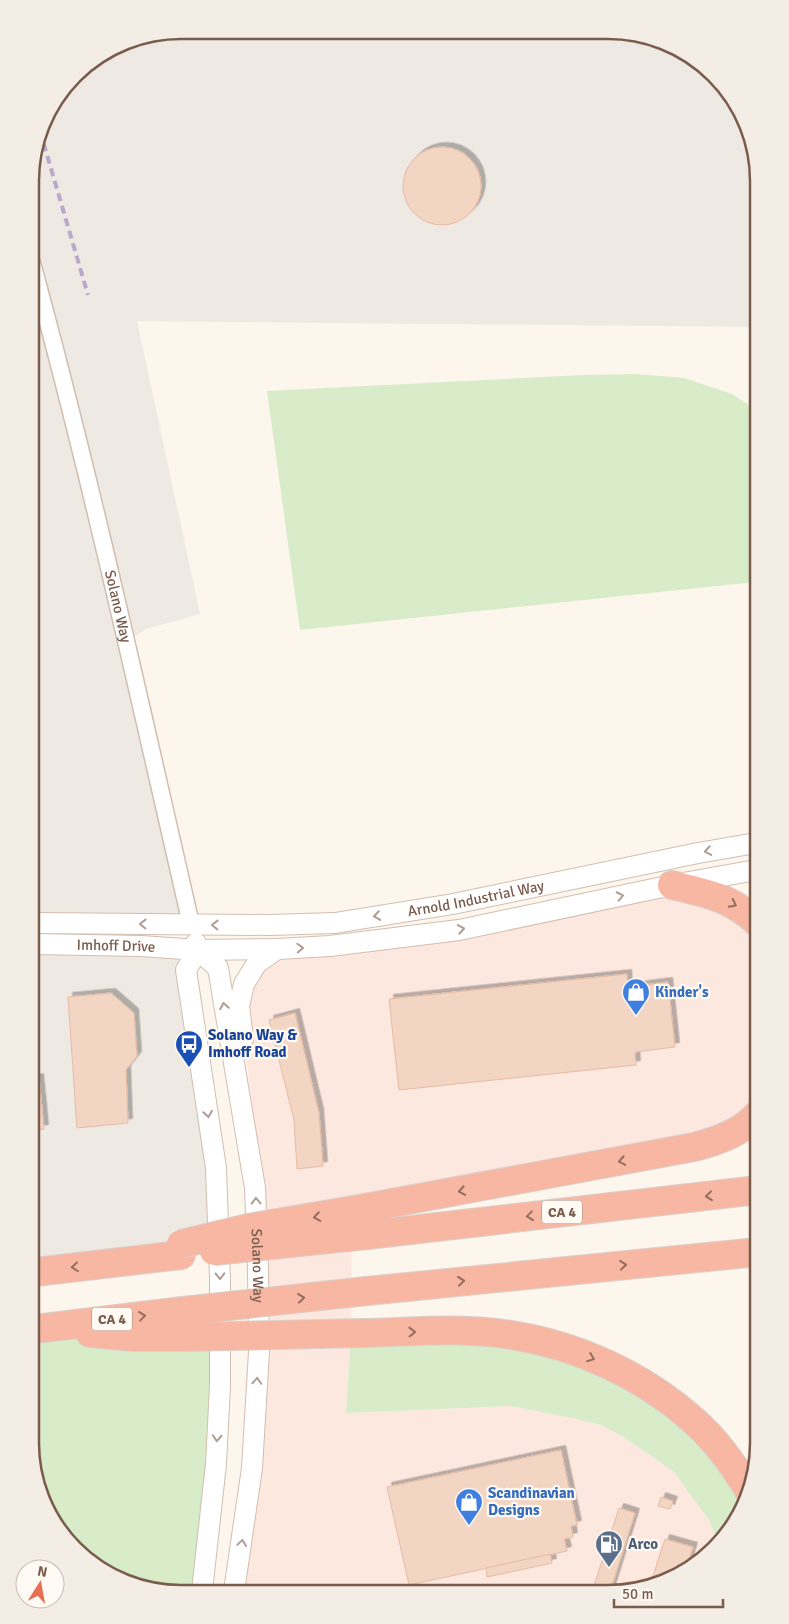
<svg xmlns="http://www.w3.org/2000/svg" width="789" height="1624" viewBox="0 0 789 1624" font-family="Signika,sans-serif">
	<style>
		.commercial { fill: #fde8e0 }
		.industrial { fill: #efe9e4 }
		.green { fill: #d8ecc9 }
		.building { fill: #f3d5c3; stroke: #e6bba3; filter: url(#shadow) }
		.lines { fill: none; stroke-linecap: round; stroke-linejoin: round }
		.minor-casing { stroke: #d1beb0; stroke-width: 19 }
		.tertiary-casing { stroke: #d1beb0; stroke-width: 22 }
		.motorway-casing { stroke: #dad1cd; stroke-width: 30 }
		.minor { stroke: #fff; stroke-width: 16 }
		.tertiary { stroke: #fff; stroke-width: 20 }
		.motorway { stroke: #f7b7a3; stroke-width: 28 }
		.rail { stroke: #b9a8c9; stroke-width: 4; stroke-dasharray: 8 5; stroke-linecap: butt }
		.motorway-bridge-casing { stroke: #dad1cd; stroke-width: 30; stroke-linecap: butt }
		.motorway-bridge { stroke: #f7b7a3; stroke-width: 28 }
		.oneway { stroke: #af9d94 }
		.oneway2 { stroke: #936e5e }
		.labels { text-anchor: middle; stroke-width: 4.5; stroke-linejoin: round; paint-order: stroke }
		.shield { fill: #fffaf3; stroke: #a28b7f; stroke-width: 1 }
		.shield-label { font-size: 14px; font-weight: bold; fill: #7a5c4d }
		.street-label { font-size: 15px; fill: #7a5c4d; stroke: #fffaf3 }
		.shop-label { font-size: 15px; font-weight: bold; fill: #366cbe; stroke: #fffaf3; text-anchor: start }
		.transit-label { font-size: 15px; font-weight: bold; fill: #164399; stroke: #fffaf3; text-anchor: start }
		.service-label { font-size: 15px; font-weight: bold; fill: #4e5e75; stroke: #fffaf3; text-anchor: start }
		.rim { fill: none; stroke: #7a5c4d; stroke-width: 2.5 }
	</style>
	<defs>
		<filter id="shadow"><feDropShadow dx="4.5" dy="-4.5" stdDeviation="0" flood-color="#0004"/></filter>
	</defs>
	<rect width="100%" height="100%" fill="#fdf6ec"/>
	<path class="commercial" d="M672,885L757,922V1115L753,1120L352,1211L351,1334L346,1413L511,1406L572,1418L601,1425L622,1436L674,1472L709,1520L719,1544L692,1569L647,1589L238,1591L252,1468L246,1137L254,1117L239,1006L257,963L330,946Z"/>
	<g class="industrial">
		<path d="M181,30L637,33L708,68L739,105L754,142V327L137,321L200,614L146,629L126,643L191,924L34,923L31,162L46,114L81,68L124,41Z"/>
		<path d="M34,944L198,950L186,970L219,1250L35,1272Z"/>
	</g>
	<g class="green">
		<path d="M636,374L684,378L732,394L755,409V582L300,630L267,391L583,375Z"/>
		<path d="M35,1329L223,1336L202,1591H152L81,1556L50,1519L35,1482Z"/>
		<path d="M351,1334L511,1335L666,1398L748,1500L719,1544L709,1520L674,1472L622,1436L601,1425L572,1418L511,1406L346,1413Z"/>
	</g>
	<g class="building">
		<circle cx="442" cy="186" r="39"/>
		<path d="M627,974L628,987L668,982L675,1047L635,1052L636,1065L399,1090L389,999Z"/>
		<path d="M111,993L134,1013L137,1056L126,1070L128,1123L77,1128L68,997Z"/>
		<path d="M295,1013L319,1113L323,1166L297,1169L294,1120L269,1020Z"/>
		<path d="M39,1078L44,1129L34,1130V1079Z"/>
		<path d="M561,1450L577,1525L571,1526L573,1537L564,1539L567,1551L409,1585L387,1487Z"/>
		<path d="M661,1497L673,1501L670,1509L658,1506Z"/>
		<path d="M619,1508L635,1513L611,1589H593Z"/>
		<path d="M665,1539L693,1547L685,1572L649,1588Z"/>
		<path d="M550,1554L552,1563L487,1577L486,1568Z"/>
	</g>
	<g class="lines">
		<g class="minor-casing">
			<g id="minor">
				<path id="s1" d="M32,263C92,482 140,703 191,924"/>
			</g>
		</g>
		<g class="tertiary-casing">
			<g id="tertiary">
				<path id="s2" d="M34,923L269,925L335,923L453,904L698,853L756,843"/>
				<path id="s3" d="M196,943L198,950L218,968L255,1188L258,1270L259,1352L252,1468L234,1591"/>
				<path id="s4" d="M34,944L141,946L198,950L277,949L330,946L459,930L672,885L756,870"/>
				<path d="M198,950L186,970L216,1168L220,1279V1386L216,1464L202,1591"/>
				<path d="M243,1039L239,1006L244,984L257,963L277,949"/>
			</g>
		</g>
		<g class="motorway-casing">
			<g id="motorway">
				<path d="M672,885C706,893 730,897 757,922"/>
				<path d="M365,1208L694,1147C717,1141 741,1133 757,1115"/>
				<path d="M367,1235L758,1190"/>
				<path d="M35,1272L181,1255"/>
				<path d="M367,1291L758,1252"/>
				<path d="M35,1329L183,1311"/>
				<path d="M90,1333L133,1337H183"/>
				<path d="M364,1333C412,1332 463,1327 511,1335C577,1345 644,1376 694,1421C716,1440 735,1467 750,1492"/>
			</g>
		</g>
		<use href="#minor" class="minor"/>
		<use href="#tertiary" class="tertiary"/>
		<use href="#motorway" class="motorway"/>
		<path class="rail" d="M40,131L88,295"/>
		<g class="motorway-bridge-casing">
			<g id="motorway-bridge">
				<path d="M181,1244L248,1228L365,1208"/>
				<path d="M214,1251L367,1235"/>
				<path d="M183,1311L367,1291"/>
				<path d="M183,1337L364,1333"/>
			</g>
		</g>
		<use href="#motorway-bridge" class="motorway-bridge"/>
	</g>
	<defs><path id="oneway-chevron" d="M-2-3.5L2.5 0L-2 3.5" fill="none" stroke-width="1.6" stroke-linecap="round" stroke-linejoin="round" transform="scale(1.25)"/></defs>
	<g class="oneway">
		<use href="#oneway-chevron" transform="translate(708 851) rotate(170)"/>
		<use href="#oneway-chevron" transform="translate(620 896) rotate(-12)"/>
		<use href="#oneway-chevron" transform="translate(377 916) rotate(171)"/>
		<use href="#oneway-chevron" transform="translate(143 924) rotate(-179)"/>
		<use href="#oneway-chevron" transform="translate(215 925) rotate(-179)"/>
		<use href="#oneway-chevron" transform="translate(461 929) rotate(-10)"/>
		<use href="#oneway-chevron" transform="translate(300 948) rotate(-3)"/>
		<use href="#oneway-chevron" transform="translate(224 1006) rotate(-100)"/>
		<use href="#oneway-chevron" transform="translate(208 1114) rotate(81)"/>
		<use href="#oneway-chevron" transform="translate(256 1201) rotate(-92)"/>
		<use href="#oneway-chevron" transform="translate(220 1276) rotate(89)"/>
		<use href="#oneway-chevron" transform="translate(257 1381) rotate(-87)"/>
		<use href="#oneway-chevron" transform="translate(217 1438) rotate(93)"/>
		<use href="#oneway-chevron" transform="translate(242 1543) rotate(-82)"/>
	</g>
	<g class="oneway2">
		<use href="#oneway-chevron" transform="translate(733 904) rotate(27)"/>
		<use href="#oneway-chevron" transform="translate(622 1161) rotate(169)"/>
		<use href="#oneway-chevron" transform="translate(462 1191) rotate(170)"/>
		<use href="#oneway-chevron" transform="translate(709 1196) rotate(174)"/>
		<use href="#oneway-chevron" transform="translate(530 1216) rotate(173)"/>
		<use href="#oneway-chevron" transform="translate(317 1217) rotate(171)"/>
		<use href="#oneway-chevron" transform="translate(623 1265) rotate(-6)"/>
		<use href="#oneway-chevron" transform="translate(75 1267) rotate(174)"/>
		<use href="#oneway-chevron" transform="translate(461 1281) rotate(-6)"/>
		<use href="#oneway-chevron" transform="translate(301 1298) rotate(-6)"/>
		<use href="#oneway-chevron" transform="translate(142 1316) rotate(-7)"/>
		<use href="#oneway-chevron" transform="translate(412 1332) rotate(-1)"/>
		<use href="#oneway-chevron" transform="translate(591 1358) rotate(21)"/>
	</g>
	<defs>
		<g id="shop-pin" transform="scale(1.4375)"><path d="M0 17L-7.5 6A9.5 9.5 0 1 1 7.5 6Z" fill="#3f7fe0" stroke="#fffaf3"/><path d="M-5-2.5h2.3a2.7 3.5 0 0 1 5.4 0H5L5.5 6h-11ZM-1.5-2.5h3a1.5 2.3 0 0 0-3 0Z" fill="#fff"/></g>
		<g id="bus-pin" transform="scale(1.4375)"><path d="M0 17L-7.5 6A9.5 9.5 0 1 1 7.5 6Z" fill="#1a4fb4" stroke="#fffaf3"/><path d="M-5-6H5V4H4V6H2V4H-2V6H-4V4H-5ZM-3.5-4V0h7V-4ZM-3.5 1.2v1.5H-2V1.2ZM2 1.2v1.5H3.5V1.2Z" fill="#fff"/></g>
		<g id="fuel-pin" transform="scale(1.4375)"><path d="M0 17L-7.5 6A9.5 9.5 0 1 1 7.5 6Z" fill="#5c6f8a" stroke="#fffaf3"/><path d="M-5.5-6h7V0h2V4h1.3V-2.5L3-4.5l.8-.8L6-3V5H2.5V1h-1V6h-7ZM-4.2-4.7v3.2H.2V-4.7Z" fill="#fff"/></g>
	</defs>
	<g fill-rule="evenodd">
		<use href="#shop-pin" x="636" y="992"/>
		<use href="#bus-pin" x="189" y="1044"/>
		<use href="#shop-pin" x="469" y="1502"/>
		<use href="#fuel-pin" x="609" y="1544"/>
	</g>
	<g class="labels">
		<g class="shield">
			<rect x="542" y="1200.5" width="40" height="23" rx="4"/>
			<rect x="92" y="1307.5" width="40" height="23" rx="4"/>
		</g>
		<g class="shield-label">
			<text x="562" y="1217">CA 4</text>
			<text x="112" y="1324">CA 4</text>
		</g>
		<g class="street-label">
			<text dy="5" stroke="none"><textPath href="#s1" startOffset="354">Solano Way</textPath></text>
			<text dy="5" stroke="none"><textPath href="#s2" startOffset="444">Arnold Industrial Way</textPath></text>
			<text dy="5" stroke="none"><textPath href="#s4" startOffset="82">Imhoff Drive</textPath></text>
			<text dy="5" stroke="none"><textPath href="#s3" startOffset="335">Solano Way</textPath></text>
		</g>
		<g class="shop-label">
			<text x="655" y="997">Kinder's</text>
			<text x="488" y="1498">Scandinavian<tspan x="488" dy="17">Designs</tspan></text>
		</g>
		<g class="transit-label">
			<text x="208" y="1040">Solano Way &amp;<tspan x="208" dy="17">Imhoff Road</tspan></text>
		</g>
		<g class="service-label">
			<text x="628" y="1549">Arco</text>
		</g>
	</g>
	<path d="M0 0H789V1624H0ZM181 39H608A142 142 0 0 1 750 181V1443A142 142 0 0 1 608 1585H181A142 142 0 0 1 39 1443V181A142 142 0 0 1 181 39Z" fill="#f4ede6" fill-rule="evenodd"/>
	<path class="rim" d="M181 39H608A142 142 0 0 1 750 181V1443A142 142 0 0 1 608 1585H181A142 142 0 0 1 39 1443V181A142 142 0 0 1 181 39Z"/>
	<g transform="translate(40 1584) rotate(11)"><circle r="24" fill="#fffaf3" stroke="#cabbb1"/>
	<path d="M0-4L9 19L0 12L-9 19Z" fill="#e76f51"/>
	<text y="-8" font-size="14" font-weight="bold" text-anchor="middle" fill="#7a5c4d">N</text>
	</g>
	<path d="M614 1599v8h109v-8" fill="none" stroke="#7a5c4d" stroke-width="2.5"/>
	<text x="622" y="1599" font-size="15" fill="#7a5c4d" stroke="#fffaf3" stroke-width="4" paint-order="stroke">50 m</text>
</svg>
